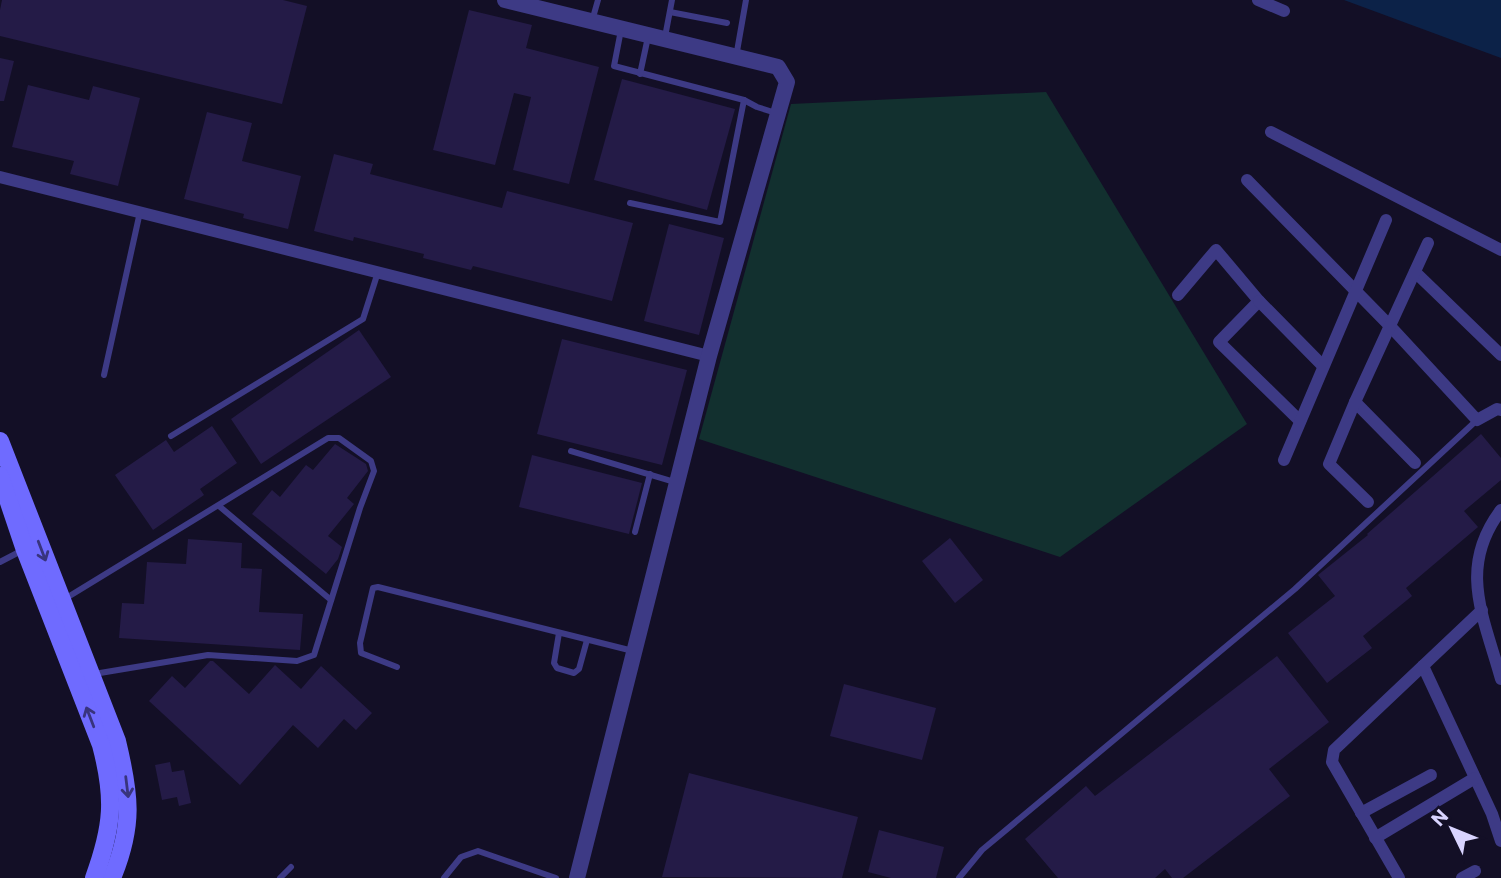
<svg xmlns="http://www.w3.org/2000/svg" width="1501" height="878" viewBox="0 0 1501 878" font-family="Commissioner,sans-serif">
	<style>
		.green { fill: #12302f }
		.water { fill: #0c2248 }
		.building { fill: #241b47 }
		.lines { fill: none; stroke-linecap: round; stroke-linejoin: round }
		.service { stroke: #3d3a85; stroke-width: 6 }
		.minor { stroke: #3d3a85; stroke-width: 12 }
		.tertiary { stroke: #3d3a85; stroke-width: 16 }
		.secondary { stroke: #6f6bff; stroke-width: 18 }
		.oneway { stroke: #38347d }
	</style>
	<rect width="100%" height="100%" fill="#130f26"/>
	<path class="green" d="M1046,92L1247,424L1060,557L699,439L791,104Z"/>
	<path class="water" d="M1345,0H1501V58L1344,0Z"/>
	<g class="building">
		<path d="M2,0H283L307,6L282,104L0,36V10Z"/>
		<path d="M469,10L532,25L526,48L599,67L569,184L513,170L531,97L514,93L495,165L433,150Z"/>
		<path d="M0,58L14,61L4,101H0Z"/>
		<path d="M622,79L735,109L707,210L594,180Z"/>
		<path d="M28,85L89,100L93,86L140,98L118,186L70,174L74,161L12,147Z"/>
		<path d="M207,112L252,123L242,161L301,176L288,229L243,218L244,214L184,199Z"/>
		<path d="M334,154L373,164L370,174L502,208L507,191L633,223L612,301L473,266L471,270L423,258L424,254L354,237L353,241L314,231Z"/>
		<path d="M669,224L724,238L699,335L644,321Z"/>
		<path d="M359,330L391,377L261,464L231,419Z"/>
		<path d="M562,339L687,370L662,465L537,434Z"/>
		<path d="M212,426L237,463L200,489L204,495L153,530L115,475L166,440L174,452Z"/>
		<path d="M1481,434L1501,458V480L1464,511L1478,527L1406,588L1412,596L1363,636L1372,648L1327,683L1288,633L1335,596L1318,575L1368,535L1367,534Z"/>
		<path d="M335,444L366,464L368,471L347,498L354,504L328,536L342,547L338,559L326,574L252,514L272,490L280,497L306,465L313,470Z"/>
		<path d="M532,455L642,483L629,534L519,507Z"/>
		<path d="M950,538L983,580L955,603L922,561Z"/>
		<path d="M188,539L242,543L241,568L262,569L259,612L303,614L300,650L119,638L122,603L144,604L147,562L186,564Z"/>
		<path d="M1277,656L1329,722L1269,769L1290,796L1183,878H1172L1165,869L1155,878H1058L1025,839L1086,786L1095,796Z"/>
		<path d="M210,661H213L249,694L275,665L301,689L321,666L372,713L356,730L344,719L318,748L293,725L240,785L149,701L172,676L185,688Z"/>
		<path d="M844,684L936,708L922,760L830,736Z"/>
		<path d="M170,762L172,772L184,770L191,803L179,806L177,797L162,800L155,765Z"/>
		<path d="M689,773L858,817L842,878L662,877Z"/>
		<path d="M879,830L944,847L936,878H891L868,872Z"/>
	</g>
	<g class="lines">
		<g class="service">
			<path d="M670,12L727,23"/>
			<path d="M592,21L598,0"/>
			<path d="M621,30L614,66L744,100L757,107L776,113"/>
			<path d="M665,37L672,0"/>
			<path d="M736,57L746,0"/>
			<path d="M640,74L648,37"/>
			<path d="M630,203L720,222L744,100"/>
			<path d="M104,375L140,212"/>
			<path d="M171,436L363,319L378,272"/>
			<path d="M571,451L675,482"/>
			<path d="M219,506L331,600"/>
			<path d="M635,532L650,474"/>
			<path d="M0,562L23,550"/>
			<path d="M63,600L328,438H339L371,461L374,471L360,508L314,655L297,661L208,655L94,674"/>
			<path d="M559,633L554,663L557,668L574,673L579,669L587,640"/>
			<path d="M397,667L361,653L360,643L373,588L378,587L633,651"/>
			<path d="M280,878L291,867"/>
			<path d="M444,878L461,857L478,851L556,878"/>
			<path d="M959,878L982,850L1295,589L1477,420"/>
		</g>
		<g class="minor">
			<path d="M1258,0L1284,11"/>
			<path d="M1271,132L1501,250"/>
			<path d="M0,177L709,356"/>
			<path d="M1247,180L1390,326L1477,420L1497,409L1501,410"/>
			<path d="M1415,272L1501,355"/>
			<path d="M1178,295L1216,250L1259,301L1219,342L1300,421"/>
			<path d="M1259,301L1323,366"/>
			<path d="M1355,402L1415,463"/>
			<path d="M1284,460L1386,220"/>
			<path d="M1368,502L1329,464L1355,402L1428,243"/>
			<path d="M1501,510C1457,568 1484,617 1501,679"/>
			<path d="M1423,666L1492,814L1501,841"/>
			<path d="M1361,813L1431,775"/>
			<path d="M1375,838L1475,778"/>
			<path d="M1399,878L1332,762L1334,750L1482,610"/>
			<path d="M1462,878L1475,871"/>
		</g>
		<path class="tertiary" d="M505,0L778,67L787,82L709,356L577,878"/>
		<g class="secondary">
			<path d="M0,441L117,741C130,795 134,825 112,878"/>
			<path d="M0,476L25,550L101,745C115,798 113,826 94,878"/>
		</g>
	</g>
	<defs><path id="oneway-shaft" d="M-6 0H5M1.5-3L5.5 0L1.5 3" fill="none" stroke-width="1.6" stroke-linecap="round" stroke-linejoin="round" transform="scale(1.75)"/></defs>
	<g class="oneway">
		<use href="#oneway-shaft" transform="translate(42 551) rotate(69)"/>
		<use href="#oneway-shaft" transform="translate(90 717) rotate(-111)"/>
		<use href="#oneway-shaft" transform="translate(127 787) rotate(83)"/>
	</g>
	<g transform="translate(1452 829) rotate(313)" stroke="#130f26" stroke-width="5" paint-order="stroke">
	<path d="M0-5L12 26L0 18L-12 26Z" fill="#d9d4ff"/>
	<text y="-10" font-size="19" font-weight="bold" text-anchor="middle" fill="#d9d4ff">N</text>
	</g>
</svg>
